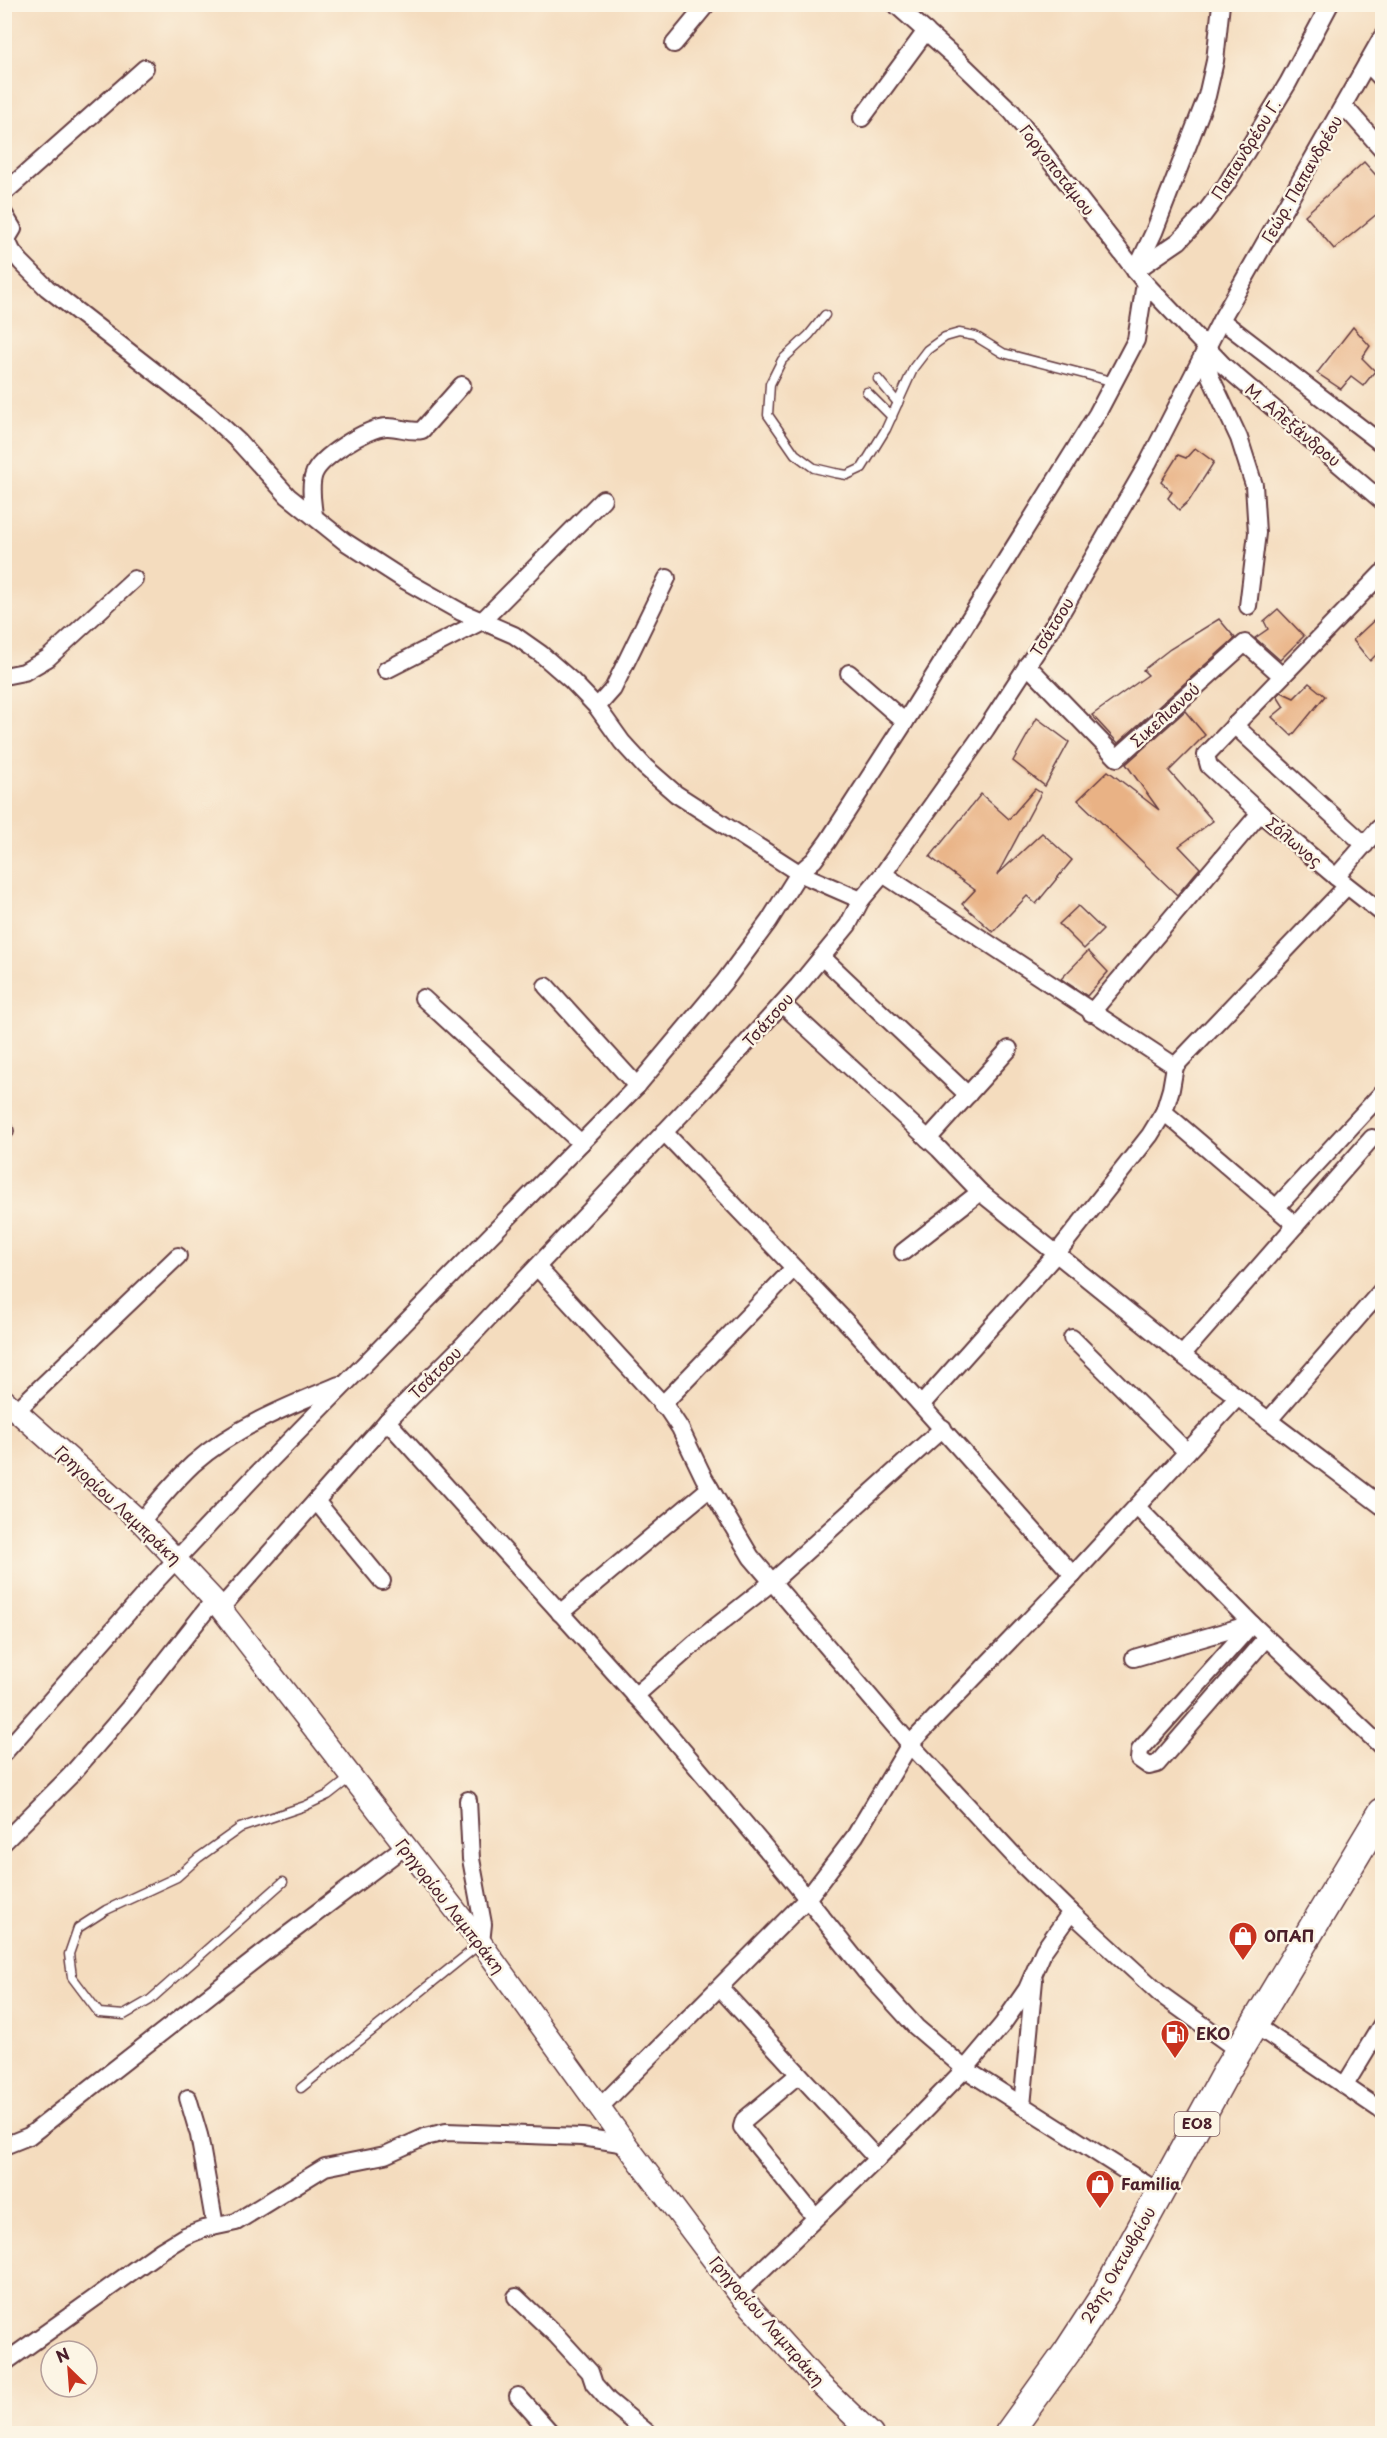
<svg xmlns="http://www.w3.org/2000/svg" width="1387" height="2438" viewBox="0 0 1387 2438" font-family="'Playpen Sans',sans-serif">
	<style>
		.building { fill: #e9b285 }
		.lines { fill: none; stroke-linecap: round; stroke-linejoin: round }
		.service-casing { stroke: #643b41; stroke-width: 11 }
		.minor-casing { stroke: #643b41; stroke-width: 20 }
		.tertiary-casing { stroke: #643b41; stroke-width: 24 }
		.primary-casing { stroke: #643b41; stroke-width: 30 }
		.path { stroke: #643b41; stroke-width: 4; stroke-dasharray: 1.5 4.5; stroke-linecap: butt }
		.service { stroke: #fff; stroke-width: 8 }
		.minor { stroke: #fff; stroke-width: 16 }
		.tertiary { stroke: #fff; stroke-width: 21 }
		.primary { stroke: #fff; stroke-width: 27 }
		.labels { text-anchor: middle; stroke-width: 5; stroke-linejoin: round; paint-order: stroke }
		.shield { fill: #fcf5e5; stroke: #7f5f63; stroke-width: 1.5 }
		.shield-label { font-size: 15px; font-weight: bold; fill: #4a1f2b }
		.street-label { font-size: 16px; fill: #4a1f2b; stroke: #fcf5e5 }
		.poi-label { font-size: 16px; font-weight: bold; fill: #4a1f2b; stroke: #fcf5e5; text-anchor: start }
	</style>
	<rect width="100%" height="100%" fill="#fcf5e5"/>
	<filter id="ink" filterUnits="userSpaceOnUse"><feTurbulence type="fractalNoise" baseFrequency=".0167" numOctaves="2"/><feDisplacementMap in="SourceGraphic" scale="12" xChannelSelector="R" yChannelSelector="G"/><feConvolveMatrix kernelMatrix="1 2 1 2 8 2 1 2 1" color-interpolation-filters="sRGB"/></filter>
	<filter id="wash" filterUnits="userSpaceOnUse"><feTurbulence type="fractalNoise" baseFrequency=".008" numOctaves="4" result="noise"/><feDisplacementMap in="SourceGraphic" scale="24" xChannelSelector="R" yChannelSelector="G"/><feGaussianBlur stdDeviation="1.35" result="paint"/><feColorMatrix in="noise" values="0 0 0 0 0 0 0 0 0 0 0 0 0 0 0 0 0 1.4 0 .05"/><feComposite in="paint" operator="in"/></filter>
	<g filter="url(#wash)">
		<rect width="100%" height="100%" fill="#f4dcbe"/>
		<g id="blocks">
			<g class="building">
				<path d="M1364,162L1383,183V209L1334,249L1305,215Z"/>
				<path d="M1353,327L1370,346L1362,358L1375,371L1363,386L1351,377L1341,389L1317,373Z"/>
				<path d="M1195,448L1214,462L1189,501L1179,510L1168,498L1172,492L1161,482L1178,455L1186,458Z"/>
				<path d="M1278,609L1304,636L1280,660L1255,638L1268,629L1264,621Z"/>
				<path d="M1383,612V648L1370,661L1353,640Z"/>
				<path d="M1219,619L1235,638L1118,743L1092,715L1148,675L1143,670L1170,649Z"/>
				<path d="M1309,683L1325,696L1292,736L1272,717L1284,707L1277,696L1281,692L1294,698Z"/>
				<path d="M1185,711L1205,735L1169,771L1213,821L1179,846L1200,868L1177,895L1078,800L1108,771L1159,810L1126,764Z"/>
				<path d="M1037,718L1069,742L1045,786L1013,761Z"/>
				<path d="M1035,789L1041,793L997,875L1042,833L1072,860L1036,904L1027,896L993,932L962,904L975,890L930,857L981,794L1009,819Z"/>
				<path d="M1078,906L1103,930L1084,949L1059,924Z"/>
				<path d="M1088,951L1108,972L1087,996L1061,979Z"/>
			</g>
		</g>
	</g>
	<g filter="url(#ink)">
		<use href="#blocks" fill-opacity="0" stroke="#643b41" stroke-width="1.5"/>
		<g class="lines">
			<g class="service-casing">
				<g id="service">
					<path d="M825,315L809,335L782,360L770,384L768,415L795,454L814,468L835,473L847,475L862,468L886,429L914,367L927,350L945,337L959,333L975,336L1003,353L1115,382"/>
					<path d="M878,379L898,403"/>
					<path d="M867,392L892,417"/>
					<path d="M283,1882L150,2000L124,2015L99,2013L72,1977L69,1954L78,1928L106,1910L177,1877L198,1858L240,1828L305,1806L328,1795L351,1777"/>
					<path d="M301,2088L480,1944"/>
				</g>
			</g>
			<g class="minor-casing">
				<g id="minor">
					<path d="M895,4L958,60L1012,112L1145,283L1224,366L1382,501"/>
					<path d="M674,44L707,4"/>
					<path d="M1367,63L1382,79"/>
					<path d="M1344,106L1382,149"/>
					<path d="M862,118L926,31"/>
					<path d="M4,193L145,68"/>
					<path d="M4,214L13,229L4,244"/>
					<path d="M7,240L12,251L21,262L47,288L209,414L238,441L288,496L344,541L406,581L461,612L514,635L541,654L572,681L597,707L622,742L645,767L676,794L799,873L861,900"/>
					<path d="M1136,270L1154,232L1207,96L1215,61L1221,4"/>
					<path d="M1135,271L1179,241L1204,214L1226,185L1288,83L1330,4"/>
					<path d="M1221,320L1382,444"/>
					<path d="M1207,347L1210,376L1239,438L1254,485L1257,533L1248,606"/>
					<path d="M314,516C313,503 309,487 314,474C320,457 367,428 386,427C398,426 410,433 422,430L462,385"/>
					<path d="M1382,573L1206,755L1209,766L1260,813L1336,877L1382,913"/>
					<path d="M1027,665L1117,758L1245,643L1282,676"/>
					<path d="M386,670L482,621L603,499"/>
					<path d="M849,673L905,722"/>
					<path d="M4,676L24,672L48,658L134,579"/>
					<path d="M597,707L613,689L667,578"/>
					<path d="M1234,725L1365,845"/>
					<path d="M883,874L1175,1066"/>
					<path d="M1336,877L1379,828"/>
					<path d="M822,957L968,1095"/>
					<path d="M546,986L637,1086"/>
					<path d="M423,998L581,1143"/>
					<path d="M782,1004L939,1149L980,1192L1182,1355L1382,1506"/>
					<path d="M1091,1013L1260,813"/>
					<path d="M1164,1112L1296,1225"/>
					<path d="M4,1130L5,1131"/>
					<path d="M664,1132L851,1327L1073,1575"/>
					<path d="M928,1139L1009,1049"/>
					<path d="M1276,1208L1382,1093"/>
					<path d="M903,1252L980,1192"/>
					<path d="M537,1267L668,1410L680,1428L704,1478L751,1557L910,1744L1020,1862L1071,1912L1160,1994L1239,2051"/>
					<path d="M1072,1338L1187,1452"/>
					<path d="M1182,1355L1372,1138"/>
					<path d="M922,1404L1057,1253L1150,1135L1164,1112L1171,1089L1175,1066L1347,886"/>
					<path d="M662,1405L793,1269"/>
					<path d="M16,1411L178,1256"/>
					<path d="M387,1421L651,1713L785,1871L865,1971L916,2027L965,2069L1160,2193"/>
					<path d="M1268,1421L1382,1290"/>
					<path d="M316,1501L382,1581"/>
					<path d="M1137,1507L1252,1624L1382,1747"/>
					<path d="M141,1522C157,1502 174,1482 193,1464C235,1427 288,1406 339,1385"/>
					<path d="M219,1610L387,1421L460,1348L705,1089L798,986L848,925L861,900L883,874L986,729L1057,620L1148,463L1221,320L1382,37"/>
					<path d="M560,1613L710,1488"/>
					<path d="M1252,1624L1140,1750L1139,1759L1149,1766L1157,1764L1266,1638"/>
					<path d="M1134,1658L1251,1624"/>
					<path d="M635,1696L695,1643L771,1583L943,1428"/>
					<path d="M4,1753L157,1580L255,1476L637,1086L724,982L769,921L799,873L814,860L828,841L905,722L1097,414L1136,340L1145,283"/>
					<path d="M468,1800L471,1859L483,1924L481,1943"/>
					<path d="M4,1842L70,1776L129,1708L214,1600"/>
					<path d="M720,1988L877,2159"/>
					<path d="M1255,2025L1382,2111"/>
					<path d="M798,2075L744,2120L742,2127L815,2217"/>
					<path d="M1345,2085L1382,2024"/>
					<path d="M188,2098L199,2135L215,2226"/>
					<path d="M1022,2106L1034,1980"/>
					<path d="M600,2107L807,1899L855,1836L910,1744L1073,1575L1238,1397"/>
					<path d="M4,2146L29,2136L266,1951L404,1847"/>
					<path d="M738,2293L877,2159L965,2069L1002,2025L1027,1989L1044,1950L1071,1912"/>
					<path d="M516,2297L557,2336L590,2372L594,2384L609,2401L649,2434"/>
					<path d="M4,2363L162,2250L185,2236L203,2229L236,2222L325,2167L385,2155L425,2137L446,2132L582,2137L626,2144"/>
					<path d="M518,2396L552,2434"/>
				</g>
			</g>
			<g class="tertiary-casing">
				<path id="tertiary" d="M4,1400L141,1522L214,1600L481,1943L626,2144L738,2293L819,2383L872,2434"/>
			</g>
			<g class="primary-casing">
				<path id="primary" d="M1008,2434L1067,2352L1106,2292L1227,2070L1382,1812"/>
			</g>
			<path class="path" d="M1275,2434H1302"/>
			<use href="#service" class="service"/>
			<use href="#minor" class="minor"/>
			<use href="#tertiary" class="tertiary"/>
			<use href="#primary" class="primary"/>
		</g>
	</g>
	<defs>
		<g id="shop-pin" transform="scale(1.5)"><path d="M0 17L-7.5 6A9.5 9.5 0 1 1 7.5 6Z" fill="#c8321e" stroke="#fcf5e5"/><path d="M-5-2.5h2.3a2.7 3.5 0 0 1 5.4 0H5L5.5 6h-11ZM-1.5-2.5h3a1.5 2.3 0 0 0-3 0Z" fill="#fff"/></g>
		<g id="fuel-pin" transform="scale(1.5)"><path d="M0 17L-7.5 6A9.5 9.5 0 1 1 7.5 6Z" fill="#c8321e" stroke="#fcf5e5"/><path d="M-5.5-6h7V0h2V4h1.3V-2.5L3-4.5l.8-.8L6-3V5H2.5V1h-1V6h-7ZM-4.2-4.7v3.2H.2V-4.7Z" fill="#fff"/></g>
	</defs>
	<g fill-rule="evenodd">
		<use href="#shop-pin" x="1243" y="1936"/>
		<use href="#fuel-pin" x="1175" y="2034"/>
		<use href="#shop-pin" x="1100" y="2184"/>
	</g>
	<g class="labels">
		<rect class="shield" x="1174.5" y="2112" width="45" height="24" rx="4.5"/>
		<g class="shield-label">
			<text x="1197" y="2129">ΕΟ8</text>
		</g>
		<g class="street-label">
			<text transform="translate(1246 149) rotate(-58)" y="6">Παπανδρέου Γ.</text>
			<text transform="translate(1057 170) rotate(52)" y="6">Γοργοποτάμου</text>
			<text transform="translate(1302 179) rotate(-60)" y="6">Γεώρ. Παπανδρέου</text>
			<text transform="translate(1293 425) rotate(40)" y="6">Μ. Αλεξάνδρου</text>
			<text transform="translate(1052 627) rotate(-58)" y="6">Τσάτσου</text>
			<text transform="translate(1165 715) rotate(-42)" y="6">Σικελιανού</text>
			<text transform="translate(1294 842) rotate(40)" y="6">Σόλωνος</text>
			<text transform="translate(768 1020) rotate(-48)" y="6">Τσάτσου</text>
			<text transform="translate(435 1373) rotate(-45)" y="6">Τσάτσου</text>
			<text transform="translate(118 1505) rotate(43)" y="6">Γρηγορίου Λαμπράκη</text>
			<text transform="translate(450 1906) rotate(52)" y="6">Γρηγορίου Λαμπράκη</text>
			<text transform="translate(1118 2265) rotate(-60)" y="6">28ης Οκτωβρίου</text>
			<text transform="translate(767 2321) rotate(49)" y="6">Γρηγορίου Λαμπράκη</text>
		</g>
		<g class="poi-label">
			<text x="1264" y="1942">ΟΠΑΠ</text>
			<text x="1196" y="2040">EKO</text>
			<text x="1121" y="2190">Familia</text>
		</g>
	</g>
	<rect width="1387" height="2438" fill="none" stroke="#fcf5e5" stroke-width="24"/>
	<g transform="translate(69 2369) rotate(335)"><circle r="28" fill="#fcf5e5" stroke="#b59f9b" stroke-width="1.5"/>
	<path d="M0-4.5L10 22L0 15L-10 22Z" fill="#c8321e"/>
	<text y="-9" font-size="16" font-weight="bold" text-anchor="middle" fill="#4a1f2b">N</text>
	</g>
</svg>
